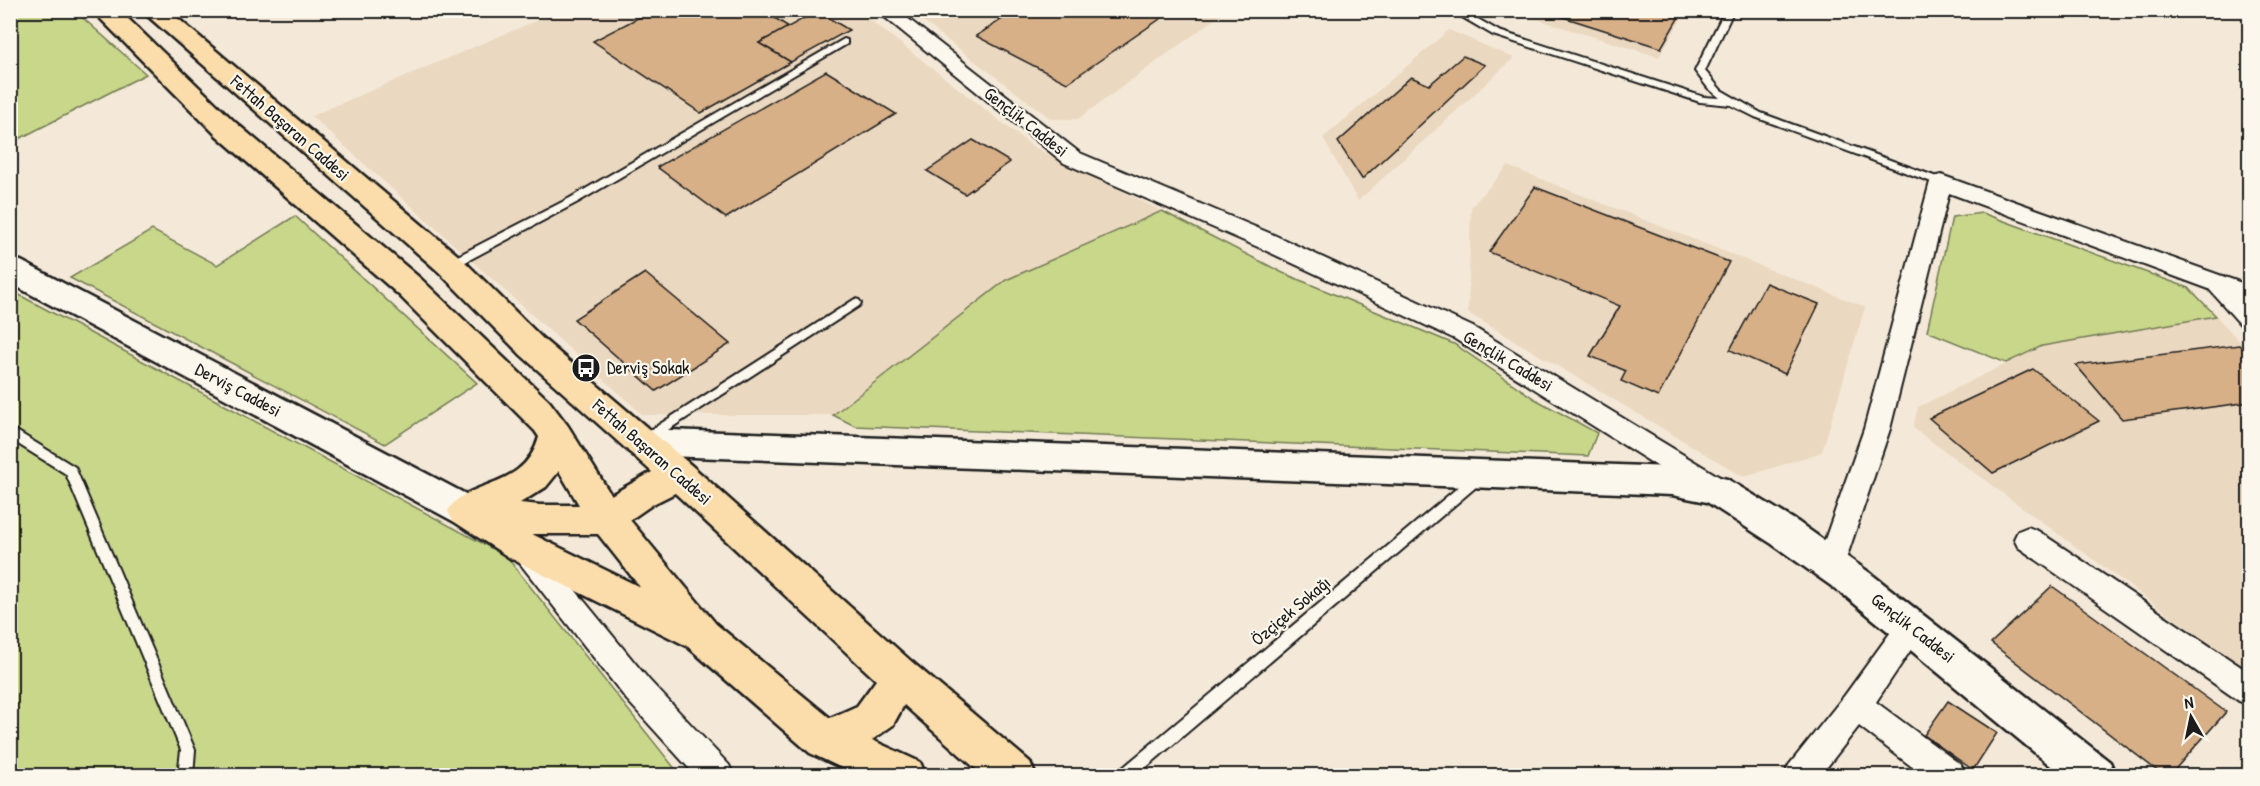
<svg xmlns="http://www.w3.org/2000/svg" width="2260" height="786" viewBox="0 0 2260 786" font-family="'Patrick Hand',sans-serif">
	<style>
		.built { fill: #ebd8c0 }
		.green { fill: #c9d78b; stroke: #727a54; stroke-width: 1.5 }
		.building { fill: #d7b088; stroke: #1c1c1c; stroke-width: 1.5 }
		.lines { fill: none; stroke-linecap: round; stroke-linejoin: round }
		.lane-casing { stroke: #1c1c1c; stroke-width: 4 }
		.street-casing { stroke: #1c1c1c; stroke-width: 4 }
		.secondary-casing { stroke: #1c1c1c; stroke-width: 5 }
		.primary-casing { stroke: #1c1c1c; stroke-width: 5 }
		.path { stroke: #1c1c1c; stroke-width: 3; stroke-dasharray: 5 4; stroke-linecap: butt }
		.lane { fill: #fbf7ec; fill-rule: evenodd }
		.street { fill: #fbf7ec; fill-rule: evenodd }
		.secondary { fill: #fbf7ec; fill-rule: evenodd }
		.primary { fill: #fbddab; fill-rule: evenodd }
		.labels { text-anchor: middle; stroke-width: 4.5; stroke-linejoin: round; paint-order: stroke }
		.street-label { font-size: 18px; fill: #1c1c1c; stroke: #fbf7ec }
		.poi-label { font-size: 18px; fill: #1c1c1c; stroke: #fbf7ec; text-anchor: start }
	</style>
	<rect width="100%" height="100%" fill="#f4e9d8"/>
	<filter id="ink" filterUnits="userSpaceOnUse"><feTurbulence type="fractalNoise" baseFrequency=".0167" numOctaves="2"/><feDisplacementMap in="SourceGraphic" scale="12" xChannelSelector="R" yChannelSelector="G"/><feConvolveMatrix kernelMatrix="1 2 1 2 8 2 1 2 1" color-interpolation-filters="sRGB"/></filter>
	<g filter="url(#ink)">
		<g class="built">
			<path d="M935,10L1226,11L1078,119H1051L921,20Z"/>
			<path d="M559,11H859L1032,146L1162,211L1006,280L833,415H643L311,116Z"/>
			<path d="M1510,11H1686L1659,57Z"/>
			<path d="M1449,30L1514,58L1358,201L1323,138Z"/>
			<path d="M1508,166L1865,307L1822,452L1744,477L1468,313L1471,207Z"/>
			<path d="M2216,316L2249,351V673L1913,428L1918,407L2042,346Z"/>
		</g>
		<g class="green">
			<path d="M11,10L75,11L146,74L11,143Z"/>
			<path d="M1162,211L1283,273L1454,344L1535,399L1597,433L1588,456L855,426L833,415L1006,280Z"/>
			<path d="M1982,213L2189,288L2216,316L2042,346L2006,363L1927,331L1952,217Z"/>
			<path d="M295,216L477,383L385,444L70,278L152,230L217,265Z"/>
			<path d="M10,290L506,556L680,775H11Z"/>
		</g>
		<g class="building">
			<path d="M653,10H762L789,27L759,43L791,62L701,113L593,41Z"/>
			<path d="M1016,10H1173L1067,83L976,36Z"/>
			<path d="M1541,10H1658L1679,17L1661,48Z"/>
			<path d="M817,11L849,30L791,62L759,43Z"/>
			<path d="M1463,56L1485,65L1362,179L1338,142L1411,77L1429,85Z"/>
			<path d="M826,71L896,114L726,218L657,167Z"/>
			<path d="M973,140L1010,162L965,194L927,171Z"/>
			<path d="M1535,187L1729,262L1658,397L1621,381L1626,371L1590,356L1620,306L1489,252Z"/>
			<path d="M645,273L730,344L656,391L574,319Z"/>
			<path d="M1766,283L1819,304L1785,374L1730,350Z"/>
			<path d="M2239,345L2250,356V402L2122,419L2076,365Z"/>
			<path d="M2033,369L2099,421L1993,473L1929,418Z"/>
			<path d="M2052,586L2226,712L2169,776H2164L1991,643Z"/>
			<path d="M1948,701L1997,733L1973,770L1924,735Z"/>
		</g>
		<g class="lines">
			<g class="lane-casing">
				<g id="lane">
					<path d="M1450,10H1462L1499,31L1704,97L1720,98L1708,88L1695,71L1725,10H1734L1705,71L1721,90L1761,113L1945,180L1946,182L1941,185L1937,184L1755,117L1731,105L1700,102L1493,35Z"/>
					<path d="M844,39L847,40V44L578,202L454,268H446L445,265L446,262L570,198Z"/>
					<path d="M855,299L859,300L861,303L859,306L651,441H643L641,438L643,435Z"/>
					<path d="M10,427L75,467L195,750L193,776H178L181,750L66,474L10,439Z"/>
					<path d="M1479,472L1483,473L1485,477L1483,481L1136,776H1117L1119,771L1475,473Z"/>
				</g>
			</g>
			<g class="street-casing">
				<g id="street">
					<path d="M876,10H897L1080,153L1274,235L1473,327L1723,479L1727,487L1723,495L1713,498L1703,495L1455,339L1258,247L1064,163Z"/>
					<path d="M1941,175L2250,286V328L2241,325L2209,289L1949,193L1890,429L1844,565L1840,574L1830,577L1820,574L1816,565L1864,429L1930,182L1933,177Z"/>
					<path d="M2028,527L2038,531L2250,673V705L2239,701L2018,547L2014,539L2018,531Z"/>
					<path d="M525,537L535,541L649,680L729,765L734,776H696L627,700L515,557L511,549L515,541Z"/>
					<path d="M1911,614L1921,618L1926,627L1876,702L1961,765L1966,776H1924L1859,726L1820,776H1784L1789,765L1845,695L1901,618Z"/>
				</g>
			</g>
			<g class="secondary-casing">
				<g id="secondary">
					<path d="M10,259L21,261L479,501L484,511L479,521L466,526L453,521L10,283Z"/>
					<path d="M641,429L1672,467L1727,479L1798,522L1870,573L2110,762L2116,776H2063L1844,595L1772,544L1707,502L1672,495L641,455L629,452L624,442L629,432Z"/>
				</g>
			</g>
			<g class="primary-casing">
				<path id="primary" d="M92,10H119L236,123L421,279L549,401L568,426L611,495L652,472L521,355L439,272L141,10H168L461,258L543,339L692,466L912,662L1030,762L1036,776H984L904,705L893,725L872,740L920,762L926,776H859L810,753L687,646L510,558L453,521L448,511C465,478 524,492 539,437L535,431L399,295L216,135ZM559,471L579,505H540L520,503L546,487ZM675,493L876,680L857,706L830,718L716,624L630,520L653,504ZM532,534H598L640,587L536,536Z"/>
			</g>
			<path class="path" d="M1261,15L1268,10"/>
			<use href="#lane" class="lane"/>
			<use href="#street" class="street"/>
			<use href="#secondary" class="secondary"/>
			<use href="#primary" class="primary"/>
		</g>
	</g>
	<defs>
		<g id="bus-disc" transform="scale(1.5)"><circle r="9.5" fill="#1c1c1c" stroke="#fbf7ec"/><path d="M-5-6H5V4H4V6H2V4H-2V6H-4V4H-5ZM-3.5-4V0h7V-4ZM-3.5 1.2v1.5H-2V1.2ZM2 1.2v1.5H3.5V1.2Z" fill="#fff"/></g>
	</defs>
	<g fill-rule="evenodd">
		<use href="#bus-disc" x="586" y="368"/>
	</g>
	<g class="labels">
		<g class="street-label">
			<text transform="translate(1026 122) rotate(38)" y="6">Gençlik Caddesi</text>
			<text transform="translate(290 128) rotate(41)" y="6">Fettah Başaran Caddesi</text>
			<text transform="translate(1508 361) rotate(31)" y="6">Gençlik Caddesi</text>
			<text transform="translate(238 390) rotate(28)" y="6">Derviş Caddesi</text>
			<text transform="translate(652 452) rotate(41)" y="6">Fettah Başaran Caddesi</text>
			<text transform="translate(1291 611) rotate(-40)" y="6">Özçiçek Sokağı</text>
			<text transform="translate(1913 628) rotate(38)" y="6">Gençlik Caddesi</text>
		</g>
		<g class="poi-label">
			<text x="607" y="374">Derviş Sokak</text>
		</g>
	</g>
	<rect width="2260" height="786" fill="none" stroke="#fbf7ec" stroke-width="36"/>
	<rect x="18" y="18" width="2224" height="750" fill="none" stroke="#1c1c1c" stroke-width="2" filter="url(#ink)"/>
	<g transform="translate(2191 717) rotate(351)" stroke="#fbf7ec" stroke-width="4.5" paint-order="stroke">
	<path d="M0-4.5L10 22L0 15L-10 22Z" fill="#1c1c1c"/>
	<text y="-9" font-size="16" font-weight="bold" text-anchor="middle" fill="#1c1c1c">N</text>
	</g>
</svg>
